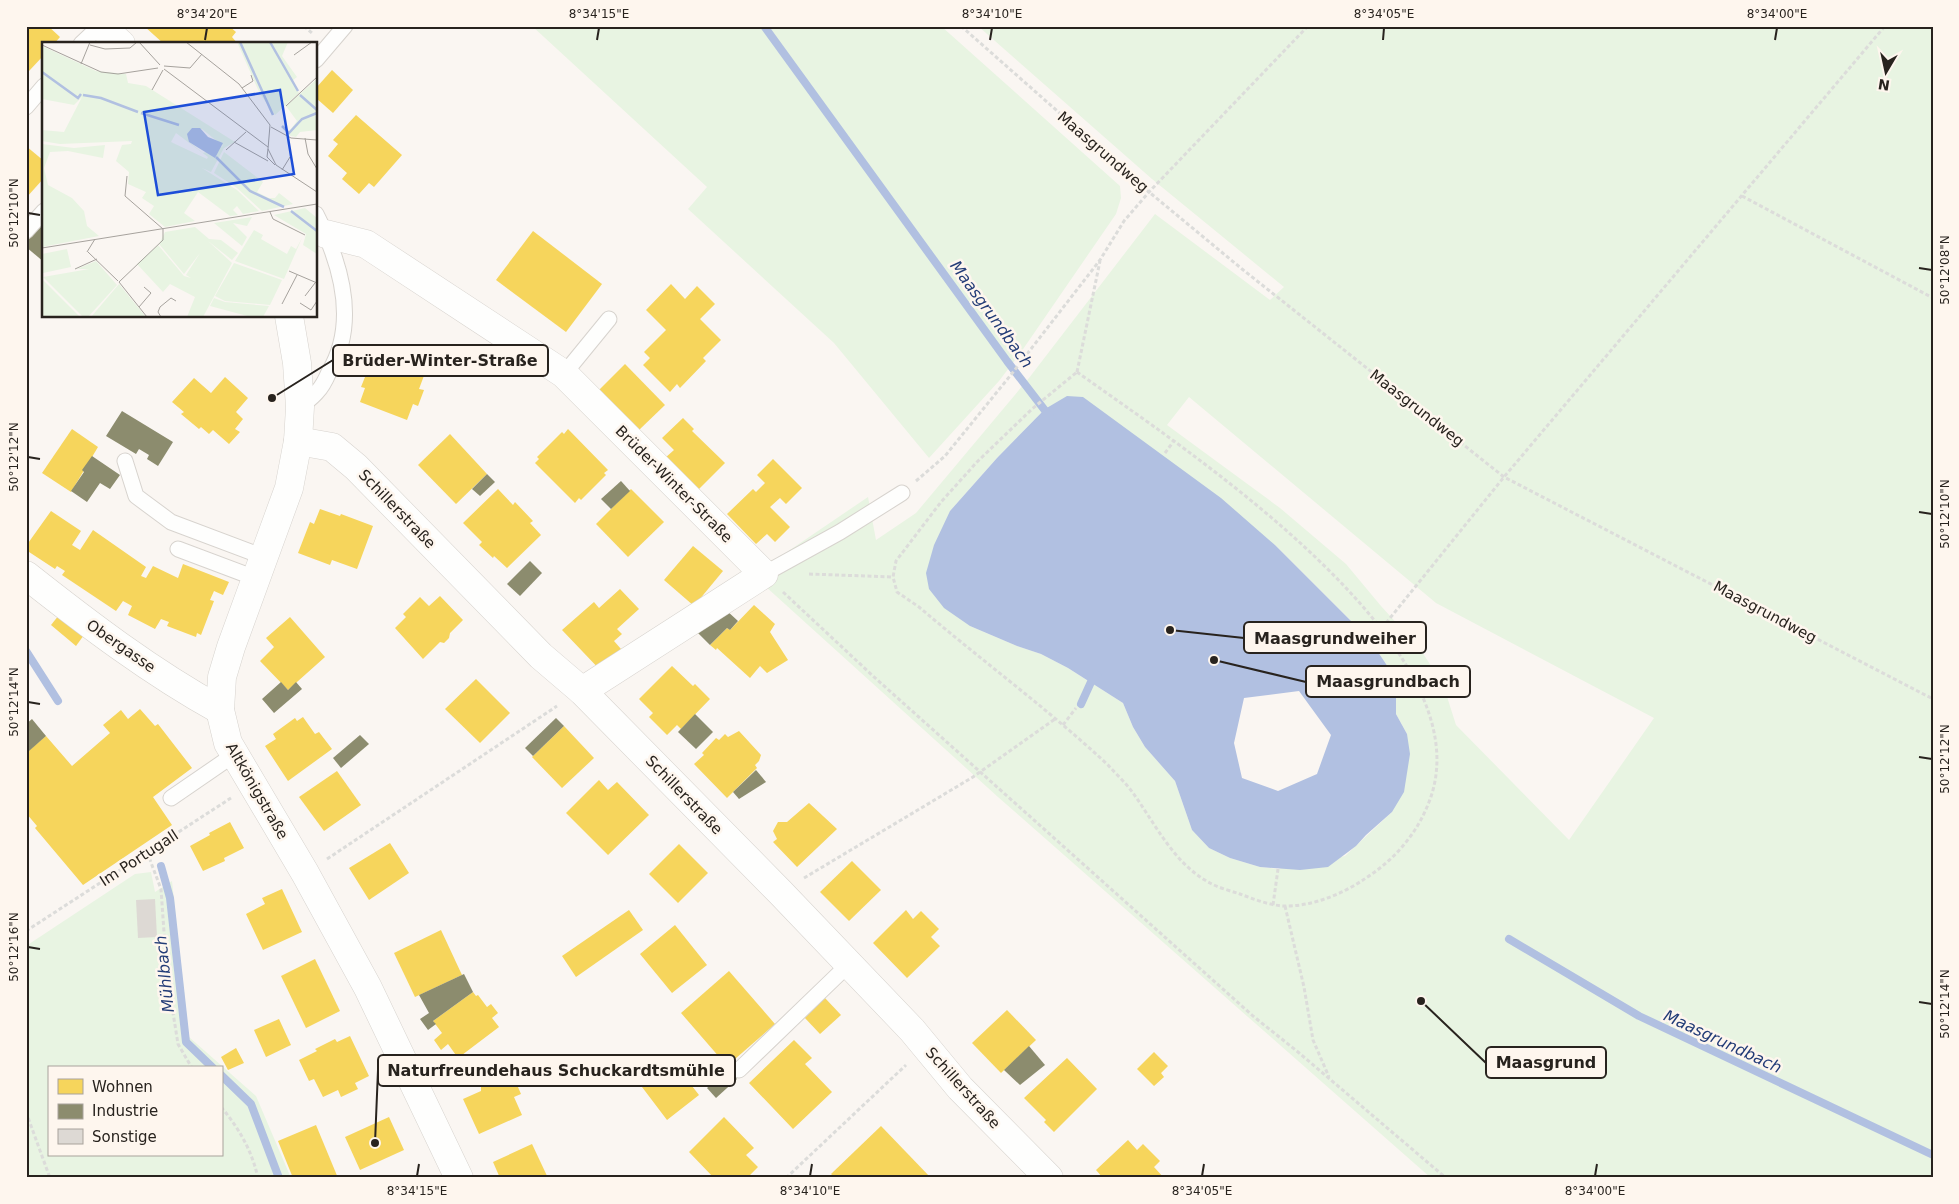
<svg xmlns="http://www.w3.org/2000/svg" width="1959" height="1204" viewBox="0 0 1959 1204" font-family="'DejaVu Sans',sans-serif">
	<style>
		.green { fill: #e8f4e2; fill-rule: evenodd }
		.water { fill: #b1c0e1; fill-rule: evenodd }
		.homes { fill: #f6d55c }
		.industry { fill: #8c8c6e }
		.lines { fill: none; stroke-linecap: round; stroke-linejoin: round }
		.stream { stroke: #b1c0e1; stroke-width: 8 }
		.building { fill: #ddd9d4 }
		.lane-casing { stroke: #d7d3ce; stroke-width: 17 }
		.street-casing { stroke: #d7d3ce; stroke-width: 29 }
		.secondary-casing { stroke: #d7d3ce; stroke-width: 29 }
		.path { stroke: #dcdcda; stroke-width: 3; stroke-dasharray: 4 2.5; stroke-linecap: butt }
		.lane { stroke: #fefefd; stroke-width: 15 }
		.street { stroke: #fefefd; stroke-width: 28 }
		.secondary { stroke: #fefefd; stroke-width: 28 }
		.ticks { fill: none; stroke: #28231e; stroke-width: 2 }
		.labels { text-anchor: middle; stroke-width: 5; stroke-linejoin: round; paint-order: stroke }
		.street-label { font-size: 15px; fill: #28231e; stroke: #fef6ee }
		.water-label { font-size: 16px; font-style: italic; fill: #233c77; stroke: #fef6ee }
		.inset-river { fill: none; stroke: #b1c0e1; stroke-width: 2.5 }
		.inset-road { fill: none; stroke: #a6a29d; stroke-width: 1 }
		.view { fill: #1d4ed8; fill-opacity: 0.15; stroke: #1d4ed8; stroke-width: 2.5 }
		.inset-edge { fill: none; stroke: #28231e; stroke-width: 2.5 }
		.leader { fill: none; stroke: #28231e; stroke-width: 2 }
		.callout-dot { fill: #28231e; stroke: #fef6ee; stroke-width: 2 }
		.callout { fill: #fef6ee; stroke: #28231e; stroke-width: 2 }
		.callout-label { font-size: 16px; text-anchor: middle; font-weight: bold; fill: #28231e }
		.neatline { fill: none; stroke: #28231e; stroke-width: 2 }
		.ticks-label { font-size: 12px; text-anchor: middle; fill: #28231e }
	</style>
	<rect width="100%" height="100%" fill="#faf6f2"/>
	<g class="green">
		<path d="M532,26H941L1120,186L1121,198L1116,214L1019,355L999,381L929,458L834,343L688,209L707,187Z"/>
		<path d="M978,26H1933V1178H1431L998,797L753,575L868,497L876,540L916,513L1029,378L1155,214L1270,300L1284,287L1152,179ZM1189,397L1436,603L1654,718L1569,840L1456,725L1443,684L1420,649L1381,606L1346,564L1280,508L1167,425ZM1045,409L1275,545L1370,640L1396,679V714L1407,734L1392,812L1345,856L1278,869L1260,867L1230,858L1209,848L1192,830L1175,781L1145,747L1133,727L1123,703L1068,668L1041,654L1017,646L970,626L950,511L997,458Z"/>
		<path d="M151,872L155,892L172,881L189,1037L256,1096L291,1178H26V946L135,874ZM49,1068H221V1155H49Z"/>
	</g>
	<path class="water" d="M1067,396L1083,397L1221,498L1275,545L1370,640L1396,679V714L1407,734L1410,754L1404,792L1392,812L1366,835L1356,846L1328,867L1300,870L1260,867L1230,858L1209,848L1192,830L1175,781L1145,747L1133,727L1123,703L1068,668L1041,654L1017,646L970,626L944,608L929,589L926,573L934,545L950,511L997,458L1045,409ZM1299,691L1331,735L1317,774L1278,791L1242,778L1234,743L1244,698Z"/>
	<g class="homes">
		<path d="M26,26H48L60,37L54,44H44V55L29,71L26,69Z"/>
		<path d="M144,26H229L236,32L232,37L238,44H164Z"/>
		<path d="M332,70L353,90L333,113L316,98V88Z"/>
		<path d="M356,115L402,155L374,187L369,183L359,194L342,179L347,173L328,156L338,144L333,140Z"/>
		<path d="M26,146L44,161V178L26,198Z"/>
		<path d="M533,231L602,284L566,332L496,280Z"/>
		<path d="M671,284L685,299L697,286L715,304L700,319L721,340L703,358L706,361L680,388L677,384L670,392L643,365L650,358L644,352L666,330L646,310Z"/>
		<path d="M379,351L397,357L399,354L428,365L419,389L424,390L418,406L413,404L407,420L360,402L365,388L361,387L371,362L374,364Z"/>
		<path d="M625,364L665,405L639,430L599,390Z"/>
		<path d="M225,377L248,398L236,412L243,419L235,429L240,432L229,444L213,430L209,434L201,427L199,429L181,414L184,412L172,402L194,378L211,393Z"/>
		<path d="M683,418L694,429L692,431L725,463L697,491L665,458L674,450L662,438Z"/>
		<path d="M72,429L98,447L71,492L42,473Z"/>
		<path d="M568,429L608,470L604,473L606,475L581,500L579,498L575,503L535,463L539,459L537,457L562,432L564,434Z"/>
		<path d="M450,434L487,474L456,504L418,465Z"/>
		<path d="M773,459L802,488L786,504L780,498L770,507L790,527L775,542L767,534L756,544L727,514L753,489L756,492L765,483L757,475Z"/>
		<path d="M498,489L513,505L515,502L533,521L530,523L541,535L507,568L494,556L493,558L479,545L482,542L463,523Z"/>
		<path d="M631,489L664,522L628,557L596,524Z"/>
		<path d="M320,509L340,516L341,514L373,526L357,569L332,560L330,565L298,553L310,522L314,524Z"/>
		<path d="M51,511L81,531L72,545L80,550L93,530L146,567L141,576L146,578L153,566L178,578L183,564L229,582L223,595L214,591L210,600L214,601L201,635L197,633L196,637L167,626L169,622L161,619L155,629L128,615L132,606L123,601L116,611L62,575L65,571L57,566L55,569L26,550V546Z"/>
		<path d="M693,546L723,571L694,606L664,580Z"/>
		<path d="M620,589L639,609L617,629L622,634L614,641L628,657L604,674L562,630L594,602L599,608Z"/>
		<path d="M440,596L463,620L450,633L449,638L444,643L440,642L423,659L395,628L406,617L403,614L420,597L429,606Z"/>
		<path d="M754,605L775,624L770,632L788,660L767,673L760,666L750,678L717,648L716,650L710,645L727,628L730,630Z"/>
		<path d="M59,615L84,635L76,646L51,625Z"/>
		<path d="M290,617L325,657L288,690L260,661L274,647L266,638Z"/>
		<path d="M672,666L693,686L695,684L710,699L681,729L677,725L667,735L649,717L653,713L639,699Z"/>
		<path d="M476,679L510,713L480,743L445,709Z"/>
		<path d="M140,709L155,726L158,724L192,768L153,797L172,825L83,885L35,828L37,826L26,813V753L46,736L72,766L110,733L103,725L121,710L128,719Z"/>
		<path d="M303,717L315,734L319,732L332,749L288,781L265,746L276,739L273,734L295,718L297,721Z"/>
		<path d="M564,726L594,758L562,788L532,757Z"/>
		<path d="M739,731L761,755L759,761L755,765L757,768L727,798L694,764L704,755L702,753L716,738L719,740L725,734L728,737Z"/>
		<path d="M337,771L361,805L324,831L299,797Z"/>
		<path d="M599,780L608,790L617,782L649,815L608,855L566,813Z"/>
		<path d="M809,803L837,829L797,867L773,842L777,839L773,831L778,822H787Z"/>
		<path d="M230,822L244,848L224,858L225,861L203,871L190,846L210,835L209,833Z"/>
		<path d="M390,843L409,873L369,900L349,868Z"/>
		<path d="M679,844L708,873L678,903L649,874Z"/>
		<path d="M852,861L881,890L849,921L820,892Z"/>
		<path d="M282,889L302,932L263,950L246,914L265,904L262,898Z"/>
		<path d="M629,910L643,930L576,977L562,956Z"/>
		<path d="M906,910L913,919L921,911L939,929L931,937L940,946L907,978L873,943Z"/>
		<path d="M675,925L707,965L672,993L640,954Z"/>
		<path d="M441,930L462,975L415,997L394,953Z"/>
		<path d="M315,959L340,1011L306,1028L281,976Z"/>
		<path d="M729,971L775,1024L727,1066L681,1013Z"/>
		<path d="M473,992L476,996L478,995L487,1007L491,1004L498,1013L492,1018L499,1027L458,1058L448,1044L441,1050L434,1040L442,1033L433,1021Z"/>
		<path d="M825,998L841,1015L820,1034L804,1017Z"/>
		<path d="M1007,1010L1036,1040L1001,1073L972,1043Z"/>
		<path d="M279,1019L291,1045L266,1057L254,1030Z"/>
		<path d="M350,1036L369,1076L355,1083L358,1089L341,1097L338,1090L323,1097L314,1079L309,1081L299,1060L317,1051L315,1049L335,1039L337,1042Z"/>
		<path d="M794,1040L812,1058L805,1064L832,1092L793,1129L749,1083Z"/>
		<path d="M236,1048L244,1063L228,1070L221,1057Z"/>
		<path d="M1154,1052L1168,1066L1161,1073L1164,1077L1154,1086L1137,1069Z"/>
		<path d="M1067,1058L1097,1089L1054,1132L1044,1122L1046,1120L1024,1098Z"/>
		<path d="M674,1062L680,1070L685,1062H697L704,1071L701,1082H698L692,1086L699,1095L667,1120L642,1087Z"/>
		<path d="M511,1071L521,1094L514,1097L522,1115L479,1134L463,1099L481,1091V1084L485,1080H492Z"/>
		<path d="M389,1117L404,1150L360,1170L345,1137Z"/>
		<path d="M724,1117L754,1148L746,1155L758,1167L747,1178H714L689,1152Z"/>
		<path d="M316,1125L338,1178H293L278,1141Z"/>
		<path d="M881,1126L931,1178H835L831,1174Z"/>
		<path d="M1128,1140L1137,1150L1143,1144L1160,1161L1154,1167L1164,1178H1103L1096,1170Z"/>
		<path d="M532,1144L548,1178H500L493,1162Z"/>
	</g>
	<g class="industry">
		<path d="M40,226L44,229V262L26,247V242Z"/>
		<path d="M122,411L173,442L158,466L147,459L149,455L139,449L136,454L106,436Z"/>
		<path d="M92,456L120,475L110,489L100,483L87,502L71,491L84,472L82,470Z"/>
		<path d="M487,474L495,482L480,496L472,489Z"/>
		<path d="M621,481L630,491L611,509L601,499Z"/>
		<path d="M530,561L542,573L520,596L507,584Z"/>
		<path d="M726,610L738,621L730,630L727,628L710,645L695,630Z"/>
		<path d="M281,682L288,690L296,682L302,689L274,713L262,699Z"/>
		<path d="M695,714L713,732L696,749L678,732Z"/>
		<path d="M556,718L564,726L533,756L525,748Z"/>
		<path d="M32,719L46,736L29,751L26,748V724Z"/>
		<path d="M360,735L369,744L341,768L333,758Z"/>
		<path d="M756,770L766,782L739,799L733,792Z"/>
		<path d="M464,974L473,992L433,1021L436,1024L428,1030L420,1019L429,1013L419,995Z"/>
		<path d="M1029,1046L1045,1065L1020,1085L1004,1070Z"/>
		<path d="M728,1069L737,1079L716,1098L707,1088Z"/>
	</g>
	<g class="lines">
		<g class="stream">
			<path d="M764,26L1007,361L1050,417"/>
			<path d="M26,651L58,701"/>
			<path d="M1081,704L1091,682L1097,675"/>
			<path d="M161,866L170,898L186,1042L213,1068"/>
			<path d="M1509,939L1639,1016L1933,1155"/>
			<path d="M221,1075L251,1104L279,1178"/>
		</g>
	</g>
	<path class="building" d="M155,899L157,937L138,938L136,900Z"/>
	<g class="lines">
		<g class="lane-casing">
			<g id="lane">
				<path d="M81,44L100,26"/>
				<path d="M316,60L345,26"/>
				<path d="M26,107L44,86"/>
				<path d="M26,231L44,211"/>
				<path d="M564,374L609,319"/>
				<path d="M300,407C306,402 312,398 317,392C322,387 326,379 329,372C359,322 341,263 316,214"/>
				<path d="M125,461L136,496L171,522L264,557"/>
				<path d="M178,549L255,578"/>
				<path d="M764,574L840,532L902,493"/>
				<path d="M171,798L235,754"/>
				<path d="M739,1070L849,964"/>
			</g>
		</g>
		<g class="street-casing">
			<g id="street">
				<path d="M326,234L366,244L564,374L764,574L582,691"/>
				<path d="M298,441L332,447L356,467L541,656L582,691L780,892L912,1030L960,1088L1049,1178"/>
				<path d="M26,575C88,624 151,672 220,710"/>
			</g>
		</g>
		<g class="secondary-casing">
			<g id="secondary">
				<path d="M101,26L121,44"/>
				<path d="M289,316L297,363L300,407L298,441L289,488L231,647L222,677L220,710L228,743L305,873L368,988L459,1178"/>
			</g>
		</g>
		<g class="path">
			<path d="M304,26L313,34"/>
			<path d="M961,26L1149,192L1242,269L1504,477L1933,699"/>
			<path d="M1742,196L1933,298"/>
			<path d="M1077,372C1183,448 1490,647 1429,802C1417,834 1394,860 1366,878C1343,894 1311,907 1283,906C1269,905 1253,899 1240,894C1231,891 1219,888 1210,883C1174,864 1156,825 1133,793C1126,783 1116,774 1108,765C1048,709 981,660 919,607L897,592L893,577L896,561L941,502L977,462L1032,409Z"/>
			<path d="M1077,372L1100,261"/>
			<path d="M1165,453L1173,442"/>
			<path d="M916,481L945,456L1010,376L1100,260L1124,221L1149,192L1308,26"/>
			<path d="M809,574L893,577"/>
			<path d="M783,592L873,676L1253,1016L1298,1052L1446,1178"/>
			<path d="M1382,628L1504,477L1885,26"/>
			<path d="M1063,725L1076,708"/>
			<path d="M147,852L161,889L167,975L178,1044L192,1068"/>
			<path d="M327,859L557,706"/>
			<path d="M804,878L973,777L1055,719"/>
			<path d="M1273,905L1278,869"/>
			<path d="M1285,906L1304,987L1313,1040L1329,1077"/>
			<path d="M26,931L231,798"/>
			<path d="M221,1107C239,1128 252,1151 258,1178"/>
			<path d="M26,1112L50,1178"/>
			<path d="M786,1178L906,1065"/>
		</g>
		<use href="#lane" class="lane"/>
		<use href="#street" class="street"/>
		<use href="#secondary" class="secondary"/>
	</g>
	<path class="ticks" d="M205,40L207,28M597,40L599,28M990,40L992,28M1383,40L1384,28M1775,40L1777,28M28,213L40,215M1919,268L1932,270M28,457L40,459M1919,512L1932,514M28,702L40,704M1919,757L1932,759M28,947L40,949M1919,1002L1932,1004M417,1176L419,1164M810,1176L812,1164M1202,1176L1204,1164M1595,1176L1597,1164"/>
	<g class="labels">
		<g class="street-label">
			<text transform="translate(1103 152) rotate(41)" y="5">Maasgrundweg</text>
			<text transform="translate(1417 408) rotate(38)" y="5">Maasgrundweg</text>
			<text transform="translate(674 484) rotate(45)" y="5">Brüder-Winter-Straße</text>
			<text transform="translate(397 509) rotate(46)" y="5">Schillerstraße</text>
			<text transform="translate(1765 612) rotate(28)" y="5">Maasgrundweg</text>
			<text transform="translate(121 646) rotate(35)" y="5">Obergasse</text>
			<text transform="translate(257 791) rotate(60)" y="5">Altkönigstraße</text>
			<text transform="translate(684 795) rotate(46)" y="5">Schillerstraße</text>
			<text transform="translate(139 858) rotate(-33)" y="5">Im Portugall</text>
			<text transform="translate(963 1088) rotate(48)" y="5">Schillerstraße</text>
		</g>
		<g class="water-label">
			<text transform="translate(992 314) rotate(54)" y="6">Maasgrundbach</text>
			<text transform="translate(164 974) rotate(-96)" y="6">Mühlbach</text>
			<text transform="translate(1723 1041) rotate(25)" y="6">Maasgrundbach</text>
		</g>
	</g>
	<g transform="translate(42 42)">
		<rect width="275" height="275" fill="#faf6f2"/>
		<path d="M195,0H246L240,14L255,35L250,39L257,51L233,73L218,52ZM0,4L54,29L84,32L86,41L104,44L193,100L182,106L169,130L160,126L195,148L217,169L201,172L195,164L191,168L196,173L188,174L156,150L142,171L153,179L123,185L107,172L112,164L100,156L104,150L86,142L87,130L74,119L80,103L89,102L90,99L18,102L0,99V88L22,90L40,55L32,63L0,57ZM149,87H160L181,104L161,111L147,100ZM134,91L166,115L165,117L129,100ZM275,37V88L258,90L254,95L244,93L255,79L244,64ZM0,102L32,106L63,103L61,116L26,109L8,110L2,126L6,143L30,156L42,169L45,184L57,194L0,205ZM182,110L221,140L215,150L227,156H233L237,151L251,162L220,169L195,146L172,131ZM263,166L275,176V212L261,203L264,192L232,173ZM210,175L205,184L191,181L205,195L200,204L172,181ZM153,185L167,197L179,198L196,211L190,218L166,199L190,221L161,275H145L153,255L128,242L121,250L95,222L116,203L142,234L149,236L144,233L158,211L142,232L117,202L123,190ZM212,188L221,193L219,197L245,212L249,204L254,207L260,196L242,237L193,219ZM25,207L29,225L1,231L0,212ZM54,219L75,243L46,275H41L1,235L47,227H35ZM192,221L240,238L228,263L183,259L173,254ZM0,237L38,275H0ZM77,242L104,275H49ZM172,256L183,260L227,264L221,275H209L168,264Z" fill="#e8f4e2" fill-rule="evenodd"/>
		<path d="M150,86H158L166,95L181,101L173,116L147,100L145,92Z" fill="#b1c0e1"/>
		<path class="inset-river" d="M198,0L231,73M228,0L256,49M0,30L36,56L39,52M41,53L59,56L96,70M258,53L275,68M99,71L137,83M240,84L247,91L260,77L275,71M174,115L208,149L242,165M249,169L275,189"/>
		<path class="inset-road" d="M97,0L118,23M144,0L197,42L228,83L226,107L234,123L275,150M0,3L59,30L76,32L116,26M48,3L63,7L88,6L95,0M252,13L270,0M39,22L48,0M122,24L148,26L160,12M122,27L226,105M200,46L211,39L209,33M110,48L121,28M244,64L275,35M229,85L249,96L275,98M263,96L266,112L275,127M192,100L226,119M226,107L225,115L233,123M184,108L204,90M240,128L248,115M85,134L83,154L121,187V198L77,240L105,275M228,170L231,177L263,193M0,206L275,162M45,210L53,197M46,210L76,239M33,227L55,217M247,229L275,241M263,254L273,241M258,261L269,268L275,259M240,262L255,233M97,265L109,251L102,245M119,275L116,270L118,265L129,256L134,259"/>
		<path class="view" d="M238,48L252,132L116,153L102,70Z"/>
		<rect width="275" height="275" class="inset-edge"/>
	</g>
	<path class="leader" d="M272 398L333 360M1170 630L1244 638M1214 660L1306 682M1421 1001L1486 1063M375 1143L378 1070"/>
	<g class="callout-dot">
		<circle cx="272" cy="398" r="5"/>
		<circle cx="1170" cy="630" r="5"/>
		<circle cx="1214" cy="660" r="5"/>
		<circle cx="1421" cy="1001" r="5"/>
		<circle cx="375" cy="1143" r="5"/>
	</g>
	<g class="callout">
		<rect x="333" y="345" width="215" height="31" rx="5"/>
		<rect x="1244" y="622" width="182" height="31" rx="5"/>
		<rect x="1306" y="666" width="164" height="31" rx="5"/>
		<rect x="1486" y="1047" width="120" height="31" rx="5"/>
		<rect x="378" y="1055" width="357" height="31" rx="5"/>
	</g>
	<g class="callout-label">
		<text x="440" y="366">Brüder-Winter-Straße</text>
		<text x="1335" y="644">Maasgrundweiher</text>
		<text x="1388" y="687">Maasgrundbach</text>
		<text x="1546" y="1068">Maasgrund</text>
		<text x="556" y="1076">Naturfreundehaus Schuckardtsmühle</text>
	</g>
	<rect width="1959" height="1204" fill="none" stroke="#fef6ee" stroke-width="55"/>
	<rect x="48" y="1066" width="175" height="90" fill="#fef6ee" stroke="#a8a29b"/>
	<rect x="58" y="1079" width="25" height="15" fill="#f6d55c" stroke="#a8a29b"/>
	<text x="92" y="1092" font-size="15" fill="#28231e">Wohnen</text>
	<rect x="58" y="1104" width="25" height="15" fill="#8c8c6e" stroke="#a8a29b"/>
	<text x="92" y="1116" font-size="15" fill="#28231e">Industrie</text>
	<rect x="58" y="1129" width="25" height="15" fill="#ddd9d4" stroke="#a8a29b"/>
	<text x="92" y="1142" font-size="15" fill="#28231e">Sonstige</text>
	<g transform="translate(1886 72) rotate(189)" stroke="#fef6ee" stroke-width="4" paint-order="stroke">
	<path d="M0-4L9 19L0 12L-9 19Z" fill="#28231e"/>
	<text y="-8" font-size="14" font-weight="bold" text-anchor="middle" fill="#28231e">N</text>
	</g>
	<rect x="28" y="28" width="1904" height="1148" class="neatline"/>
	<g class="ticks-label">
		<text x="207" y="18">8°34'20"E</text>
		<text x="599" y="18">8°34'15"E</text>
		<text x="992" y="18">8°34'10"E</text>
		<text x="1384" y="18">8°34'05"E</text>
		<text x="1777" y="18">8°34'00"E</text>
		<text transform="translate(14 213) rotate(-90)" y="4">50°12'10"N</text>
		<text transform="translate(1945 270) rotate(-90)" y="4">50°12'08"N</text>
		<text transform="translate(14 457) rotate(-90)" y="4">50°12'12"N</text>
		<text transform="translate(1945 514) rotate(-90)" y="4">50°12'10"N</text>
		<text transform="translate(14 702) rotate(-90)" y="4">50°12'14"N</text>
		<text transform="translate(1945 759) rotate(-90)" y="4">50°12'12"N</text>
		<text transform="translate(14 947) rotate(-90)" y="4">50°12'16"N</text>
		<text transform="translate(1945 1004) rotate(-90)" y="4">50°12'14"N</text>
		<text x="417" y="1195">8°34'15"E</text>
		<text x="810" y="1195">8°34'10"E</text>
		<text x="1202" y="1195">8°34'05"E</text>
		<text x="1595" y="1195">8°34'00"E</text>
	</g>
</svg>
